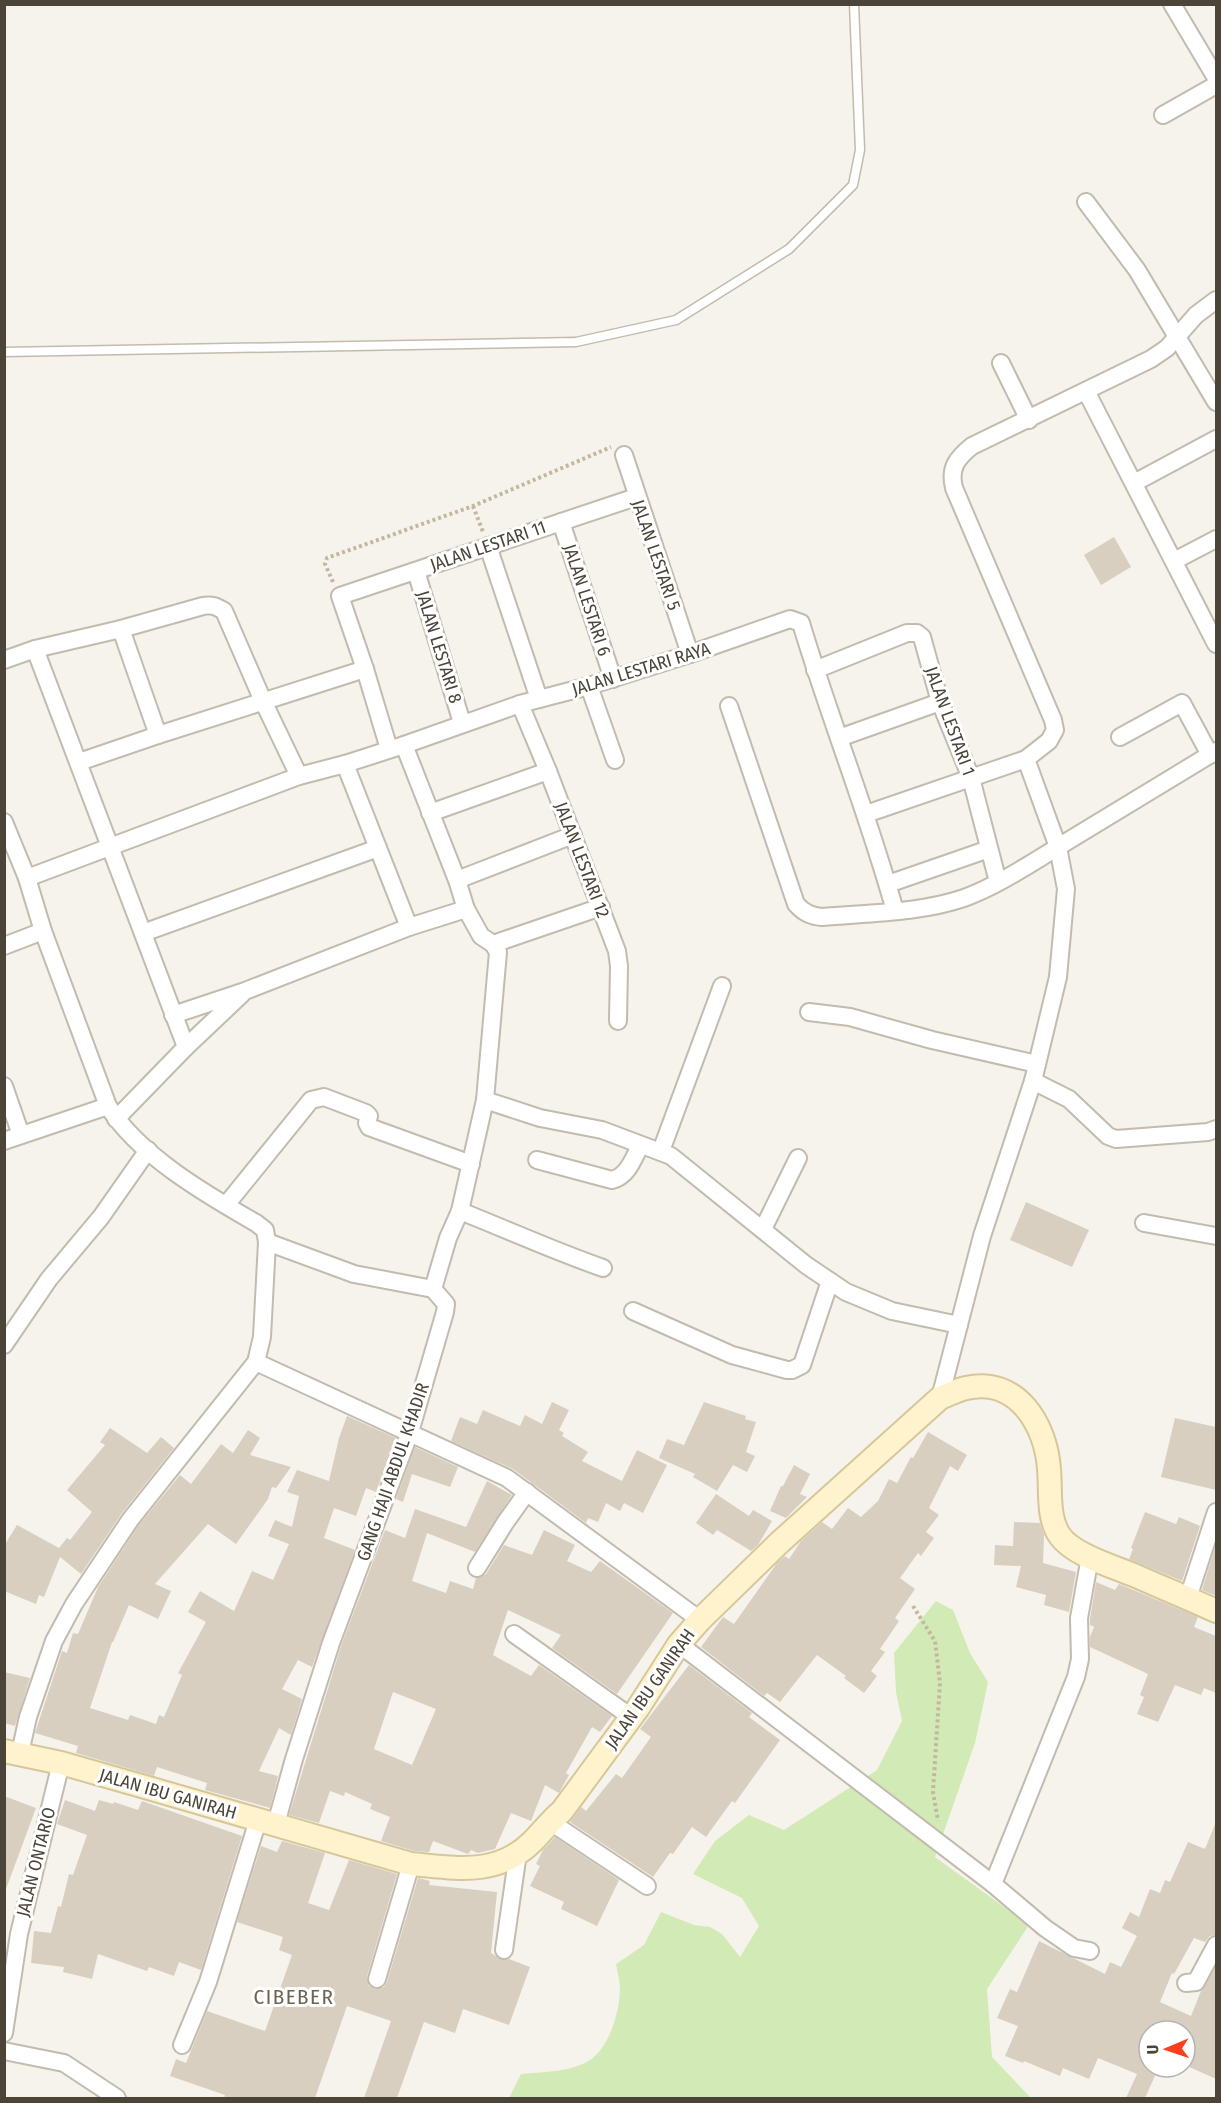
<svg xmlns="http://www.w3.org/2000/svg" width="1221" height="2103" viewBox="0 0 1221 2103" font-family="'Fira Sans Condensed',sans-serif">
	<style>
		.green { fill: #d2eab5 }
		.building { fill: #d8cfc1; fill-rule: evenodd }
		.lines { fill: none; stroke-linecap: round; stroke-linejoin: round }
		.lane-casing { stroke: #c2bbae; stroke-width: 11 }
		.street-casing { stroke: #c2bbae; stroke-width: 20 }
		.secondary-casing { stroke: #d6c79b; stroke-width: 26 }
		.path { stroke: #c4b79f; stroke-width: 4; stroke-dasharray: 3 3; stroke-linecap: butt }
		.lane { stroke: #fff; stroke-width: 8 }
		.street { stroke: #fff; stroke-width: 16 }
		.secondary { stroke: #fff3cd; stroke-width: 22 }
		.labels { text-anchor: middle; stroke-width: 6; stroke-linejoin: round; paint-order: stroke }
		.street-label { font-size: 18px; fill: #4b4439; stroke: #fff }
		.quarter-label { font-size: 21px; letter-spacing: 1.5px; fill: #6e6250; stroke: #fff }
	</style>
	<rect width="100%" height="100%" fill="#f6f3ec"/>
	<path class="green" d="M936,1601L953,1610L970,1653L988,1682L975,1743L935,1857L1029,1925L987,1989L992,2057L1031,2098H509L521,2074C542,2072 572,2072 590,2060C610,2047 620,2010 620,1988C620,1980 617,1972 616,1964L644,1945L661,1912L694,1925L710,1927L722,1934L740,1957L759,1926L742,1898L693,1874L715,1841L749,1815L784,1830L877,1770L902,1721L896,1692L894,1653Z"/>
	<g class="building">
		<path d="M1114,537L1131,567L1101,585L1084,555Z"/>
		<path d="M1026,1202L1089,1230L1072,1267L1010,1240Z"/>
		<path d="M552,1402L569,1410L559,1430L564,1433L562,1436L588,1452L582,1461L622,1481L637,1450L667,1465L643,1513L624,1503L620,1511L606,1503L598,1522L588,1518L586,1523L513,1469L451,1441L460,1417L477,1424L483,1410L520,1426L525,1415L542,1424Z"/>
		<path d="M704,1402L746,1416L745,1419L756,1422L746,1452L755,1456L747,1472L733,1465L717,1491L693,1477L695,1474L659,1458L667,1439L684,1445Z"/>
		<path d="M347,1416L396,1438L376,1492L366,1488L356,1516L334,1508L324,1538L355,1550L312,1667L298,1660L282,1689L302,1699L291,1735L279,1728L259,1771L278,1776L270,1808L205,1790L207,1783L157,1767L154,1776L76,1753L78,1746L35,1733L62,1651L67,1653L73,1633L78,1634L98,1587L138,1526L180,1475L191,1484L221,1444L233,1453L248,1430L260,1438L250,1455L291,1467L276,1488L272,1487L268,1499L236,1544L208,1524L155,1584L171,1591L158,1619L129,1605L113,1642H112L90,1708L128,1720L130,1715L156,1724L159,1715L164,1717L182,1675L178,1673L206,1622L188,1612L200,1591L234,1611L252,1571L273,1580L289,1544L268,1536L275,1520L292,1527L299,1496L287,1492L297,1470L329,1481L339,1438Z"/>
		<path d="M1175,1418L1216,1427V1490L1161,1477Z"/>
		<path d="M110,1428L147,1453L161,1437L174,1448L122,1513L81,1574L60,1557L44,1597L39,1595L36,1604L4,1591V1546L17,1525L59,1548L67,1538L70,1540L92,1512L67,1490L105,1445L100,1442Z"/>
		<path d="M928,1432L967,1455L958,1471L950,1466L929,1508L939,1515L926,1532L934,1538L921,1556L918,1553L900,1578L915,1589L895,1618L899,1621L880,1649L885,1652L871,1671L877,1676L864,1693L844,1678L846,1676L817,1655L780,1702L767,1693L764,1696L701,1647L723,1617L734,1624L777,1563L785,1556L789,1559L801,1541L822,1522L832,1529L848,1508L861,1517L878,1501L889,1479L897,1483L911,1457L913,1458Z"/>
		<path d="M415,1447L458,1467L450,1487L412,1474L403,1502L396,1499Z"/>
		<path d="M794,1465L810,1474L800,1494L807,1497L786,1518L770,1511L781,1486H783Z"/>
		<path d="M487,1481L512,1495L475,1552L427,1533L412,1581L446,1593L450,1581L473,1589L476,1578L486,1574L504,1545L532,1555L544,1530L575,1545L567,1561L591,1572L600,1561L673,1613L617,1694L552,1648L561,1635L508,1610L493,1655L531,1676L539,1665L612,1716L600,1732L592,1727L566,1773L569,1775L559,1793L545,1785L531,1821L511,1813L495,1849L478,1853L471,1850L468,1854L433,1841L429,1852L414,1851L381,1841L390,1817L370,1809L372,1804L345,1792L344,1796L330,1791L319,1823L289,1815L341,1646L385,1530L405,1538L415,1509L466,1527ZM393,1692L436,1709L412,1765L374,1749Z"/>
		<path d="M716,1494L749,1516L753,1510L772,1521L758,1545L751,1551L717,1530L713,1535L696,1523Z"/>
		<path d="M1145,1512L1176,1524L1179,1517L1200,1526L1182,1581L1129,1559L1133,1549L1131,1548Z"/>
		<path d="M1014,1522L1040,1523L1044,1535L1043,1563L1076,1572L1069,1612L1044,1605L1046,1595L1016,1587L1021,1566L994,1565L995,1545L1013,1546Z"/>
		<path d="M1216,1544V1596L1202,1590Z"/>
		<path d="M1096,1582L1115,1590L1119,1584L1198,1617L1194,1627L1216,1636V1693L1204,1688L1201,1695L1175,1685L1158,1722L1137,1714L1144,1697L1140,1695L1148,1674L1090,1647V1637L1094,1627L1090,1625V1619Z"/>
		<path d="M689,1665L752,1713L749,1717L780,1740L735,1803L732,1801L706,1837L692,1827L673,1854L670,1853L653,1877L570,1822L581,1807L586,1811L616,1774L622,1778L651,1737L640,1729Z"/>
		<path d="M4,1672L30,1678L15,1726L4,1723Z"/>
		<path d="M4,1796L36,1808L6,1889H4Z"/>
		<path d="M65,1800L95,1811L99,1800L113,1804L114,1802L138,1810L142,1801L242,1836L201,1970L179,1962L174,1976L149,1967L147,1971L98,1954L92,1979L63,1972L64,1967L31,1963L34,1931L51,1933L58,1906L61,1907L69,1874L73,1875L87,1835L57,1824Z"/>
		<path d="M1216,1822V1935L1210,1936L1205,1942L1194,1938L1174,1974L1172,1973L1160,2002L1191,2016L1201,1991L1216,1966V2079L1185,2065V2031H1149V2067H1159L1145,2098H1126L1137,2074L1098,2058L1089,2079L1063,2068L1060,2076L1024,2061L1023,2063L1005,2056L1018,2026L997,2018L1010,1989L1017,1992L1039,1941L1105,1974L1110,1962L1121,1967L1137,1936L1122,1928L1130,1912L1139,1917L1150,1889L1160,1893L1165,1880L1170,1882L1188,1842L1205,1849Z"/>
		<path d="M555,1837L619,1880L597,1926L561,1909L564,1902L530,1886L540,1866L536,1864L543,1850Z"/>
		<path d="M282,1841L325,1853L308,1903L329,1910L349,1860L397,1874L367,1976L369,1986L375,1989L384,1987L387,1982L418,1878L430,1881L429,1885L497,1892L491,1953L502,1960L509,1959L530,1967L509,2025L463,2009L455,2033L424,2022L397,2098H364L391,2021L347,2006L315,2098H224L225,2095L170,2076L176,2059L186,2063L207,2011L265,2031L292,1955L279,1950L283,1937L237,1922L261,1846L277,1852Z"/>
	</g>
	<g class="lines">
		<g class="lane-casing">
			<path id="lane" d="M4,352L576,342L676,320L789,249L853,185L860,150L854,4"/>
		</g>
		<g class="street-casing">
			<g id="street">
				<path d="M1172,4L1216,78"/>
				<path d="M1163,115L1216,85"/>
				<path d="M1086,202L1137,270L1216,402"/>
				<path d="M1001,363L1029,420"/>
				<path d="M1086,391L1216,644"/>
				<path d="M624,455L690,654"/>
				<path d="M1134,483L1216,439"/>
				<path d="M561,522L613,679"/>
				<path d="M488,546L539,699"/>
				<path d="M1174,561L1216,539"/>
				<path d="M416,571L462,723"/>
				<path d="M121,629L158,735"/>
				<path d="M35,649L186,1047"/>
				<path d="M4,660L35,649L121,629L203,606C212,604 217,607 224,611L263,701L299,776"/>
				<path d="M815,670L907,633H917L922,637L940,702L971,778L998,882"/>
				<path d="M589,686L615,760"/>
				<path d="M520,704L548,771L617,951L619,966L618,1021"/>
				<path d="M729,706L796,904C804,913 811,916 822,917C869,913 920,913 964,898C997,886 1028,865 1058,847L1066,889L1058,977L1033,1081L982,1236L940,1398"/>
				<path d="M1120,737L1182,703L1210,755"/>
				<path d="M839,738L940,702"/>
				<path d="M389,749L365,669L340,596L636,497"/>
				<path d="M1026,759L1058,847L1216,751"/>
				<path d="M79,762L158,735L365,669"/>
				<path d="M345,764L409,927"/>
				<path d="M430,813L548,771"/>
				<path d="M866,814L1026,759L1049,741L1055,730L1053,720L954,488C949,468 957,458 972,446L1151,359L1167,348L1196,315L1216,300"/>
				<path d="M4,822L27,878L43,931L108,1106C138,1155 207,1195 256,1223L265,1230L267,1242L262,1337L256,1362L130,1520L74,1604L54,1641L28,1717L20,1753"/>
				<path d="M27,878L299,776L345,764L404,745L520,704L589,686L690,654L790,619L801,623C830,720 868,813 895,911"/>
				<path d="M457,880L573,835"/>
				<path d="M888,884L989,849"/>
				<path d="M143,933L378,848"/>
				<path d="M493,944L601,907"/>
				<path d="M4,946L43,931"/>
				<path d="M809,1012L850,1017L932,1040L1037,1064"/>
				<path d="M173,1015L245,991L409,927L466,909"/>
				<path d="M1033,1081L1069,1099L1108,1136L1116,1139L1208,1132L1216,1129"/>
				<path d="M4,1086L21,1135"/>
				<path d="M485,1100L540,1118L602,1130L671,1156L806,1265L846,1292L892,1311L959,1325"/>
				<path d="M116,1119L186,1047L242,994"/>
				<path d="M4,1141L108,1106"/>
				<path d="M661,1151L722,986"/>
				<path d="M537,1160L612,1180C628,1176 633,1159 640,1146"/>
				<path d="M226,1205L311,1100L324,1097L366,1113L369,1116L367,1123L369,1127L471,1164"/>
				<path d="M460,1211C508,1230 554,1251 603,1268"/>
				<path d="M1144,1223L1216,1236"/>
				<path d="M763,1229L798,1158"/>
				<path d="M267,1242L354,1274L433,1289"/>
				<path d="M633,1311L732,1355L787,1370H792L802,1365L830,1281"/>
				<path d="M4,1345L49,1279L101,1217L148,1150"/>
				<path d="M256,1362L507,1478L700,1620"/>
				<path d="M477,1568L505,1523L527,1492"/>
				<path d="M1188,1598L1216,1512"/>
				<path d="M514,1634L631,1717"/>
				<path d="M679,1644L993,1884L1045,1928L1074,1948L1090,1951"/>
				<path d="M549,1821L647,1886"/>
				<path d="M276,1824L294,1759L331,1643L410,1432L445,1312L446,1304L433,1289L448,1238L460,1211L485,1100L498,952L493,944L481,936L466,909L457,880L404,745"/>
				<path d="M993,1884L1076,1677L1080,1659L1079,1618L1090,1557"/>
				<path d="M504,1950L518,1853"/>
				<path d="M377,1979L411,1864"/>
				<path d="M1186,1983L1196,1982L1216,1945"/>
				<path d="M4,2033L19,1934L61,1763"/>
				<path d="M182,2045L208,1982L258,1820"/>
				<path d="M4,2051L64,2063L117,2098"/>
			</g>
		</g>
		<g class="secondary-casing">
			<path id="secondary" d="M4,1751L61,1763L145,1787L411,1864C456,1868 497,1877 533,1841C543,1831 551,1820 562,1811L638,1708L679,1644L700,1620L779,1543L940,1398C948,1395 957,1390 966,1388C1017,1376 1046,1425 1049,1469C1051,1490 1047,1518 1060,1536C1073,1555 1115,1567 1136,1576C1163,1588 1190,1599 1216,1611"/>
		</g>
		<g class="path">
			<path d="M473,506L483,532"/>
			<path d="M333,582L325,564L327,558L473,506L611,447"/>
			<path d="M913,1606L935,1641L940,1683L933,1792L938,1821"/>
		</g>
		<use href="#lane" class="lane"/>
		<use href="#street" class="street"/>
		<use href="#secondary" class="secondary"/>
	</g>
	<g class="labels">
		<g class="street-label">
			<text transform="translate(488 546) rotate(-19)" y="6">JALAN LESTARI 11</text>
			<text transform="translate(656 555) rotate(71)" y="6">JALAN LESTARI 5</text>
			<text transform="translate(587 600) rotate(72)" y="6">JALAN LESTARI 6</text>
			<text transform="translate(439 647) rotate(73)" y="6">JALAN LESTARI 8</text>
			<text transform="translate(641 669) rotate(-17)" y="6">JALAN LESTARI RAYA</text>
			<text transform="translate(950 721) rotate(70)" y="6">JALAN LESTARI 1</text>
			<text transform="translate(582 860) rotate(69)" y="6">JALAN LESTARI 12</text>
			<text transform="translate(393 1472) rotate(-71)" y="6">GANG HAJI ABDUL KHADIR</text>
			<text transform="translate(650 1689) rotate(-55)" y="6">JALAN IBU GANIRAH</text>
			<text transform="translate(168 1794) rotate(16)" y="6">JALAN IBU GANIRAH</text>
			<text transform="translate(36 1862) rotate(-76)" y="6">JALAN ONTARIO</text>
		</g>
		<g class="quarter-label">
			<text x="294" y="2004">CIBEBER</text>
		</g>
	</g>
	<rect width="1221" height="2103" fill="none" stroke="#4b4439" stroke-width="12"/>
	<g transform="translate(1167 2049) rotate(268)"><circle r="28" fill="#ffffff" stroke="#b7b4b0" stroke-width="1.5"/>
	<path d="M0-4.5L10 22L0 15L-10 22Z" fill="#fc3f1d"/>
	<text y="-9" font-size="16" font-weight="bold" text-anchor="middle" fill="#4b4439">U</text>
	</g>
</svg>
